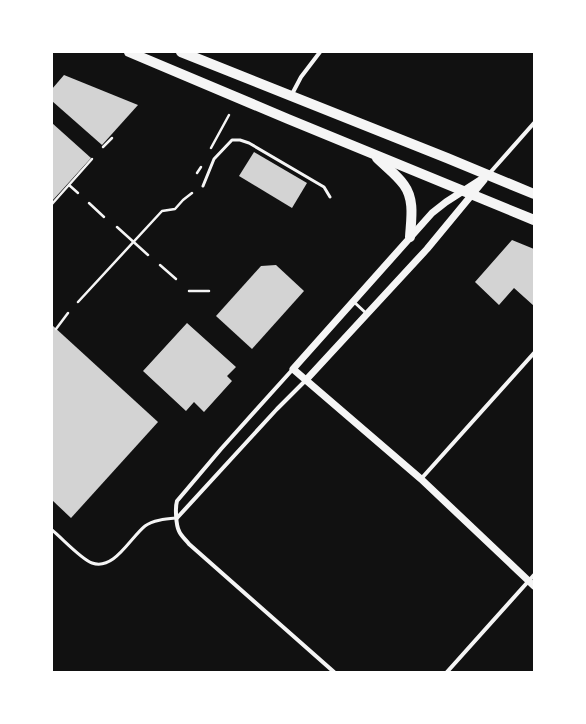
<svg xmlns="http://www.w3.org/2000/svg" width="586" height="724" viewBox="0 0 586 724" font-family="'Golos Text',sans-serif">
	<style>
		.building { fill: #d3d3d3 }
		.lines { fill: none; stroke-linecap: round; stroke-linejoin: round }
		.path { stroke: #f5f5f5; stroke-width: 2.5 }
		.service { stroke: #f5f5f5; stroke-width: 3 }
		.minor { stroke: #f5f5f5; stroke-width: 4 }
		.tertiary { stroke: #f5f5f5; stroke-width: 7 }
		.primary { stroke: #f5f5f5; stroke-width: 10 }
	</style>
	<rect width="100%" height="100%" fill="#111"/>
	<g class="building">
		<path d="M64,75L138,105L102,145L52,101V89Z"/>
		<path d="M52,123L91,158L52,201Z"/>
		<path d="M254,152L307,183L292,208L239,176Z"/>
		<path d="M512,240L534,249V306L514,288L499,305L475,282Z"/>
		<path d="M276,265L304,291L252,349L216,316L261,266Z"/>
		<path d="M187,323L236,367L227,376L232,381L204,412L194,402L186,411L143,371Z"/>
		<path d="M52,325L158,422L71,518L52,500Z"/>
	</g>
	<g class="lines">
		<g class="path">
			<path d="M103,147L112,138"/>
			<path d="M211,148L229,115"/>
			<path d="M197,173L201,167"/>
			<path d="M69,185L78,193"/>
			<path d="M89,203L104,217"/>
			<path d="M52,204L92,159"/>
			<path d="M117,227L148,255"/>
			<path d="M160,265L176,279"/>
			<path d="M189,291H209"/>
			<path d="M78,302L162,211L175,209L183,200L192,193"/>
			<path d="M56,329L68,313"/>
		</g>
		<g class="service">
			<path d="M203,186L214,159L232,140H240L249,143L324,187L330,197"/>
			<path d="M354,302L367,314"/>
			<path d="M52,530C62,538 81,559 92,563C114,571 130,538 145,526C153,520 166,519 177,518"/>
		</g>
		<g class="minor">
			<path d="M291,96L301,77L320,52"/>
			<path d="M488,175L534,123"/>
			<path d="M293,369L221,449L177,501C175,508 176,525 179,531C181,536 186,540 189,544L334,672"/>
			<path d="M421,479L534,353"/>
			<path d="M177,518L277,409L306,380"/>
			<path d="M447,672L534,575"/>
		</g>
		<g class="tertiary">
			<path d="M488,175L446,202L432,213L293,369L421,479L534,586"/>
			<path d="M306,380L427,249L484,180"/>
		</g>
		<g class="primary">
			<path d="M129,52L288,119L534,220"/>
			<path d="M181,52L447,158L534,194"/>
			<path d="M377,158C386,167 397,175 404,185C415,200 411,220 410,237"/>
		</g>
	</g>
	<rect width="586" height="724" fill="none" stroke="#ffffff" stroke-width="106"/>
</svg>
